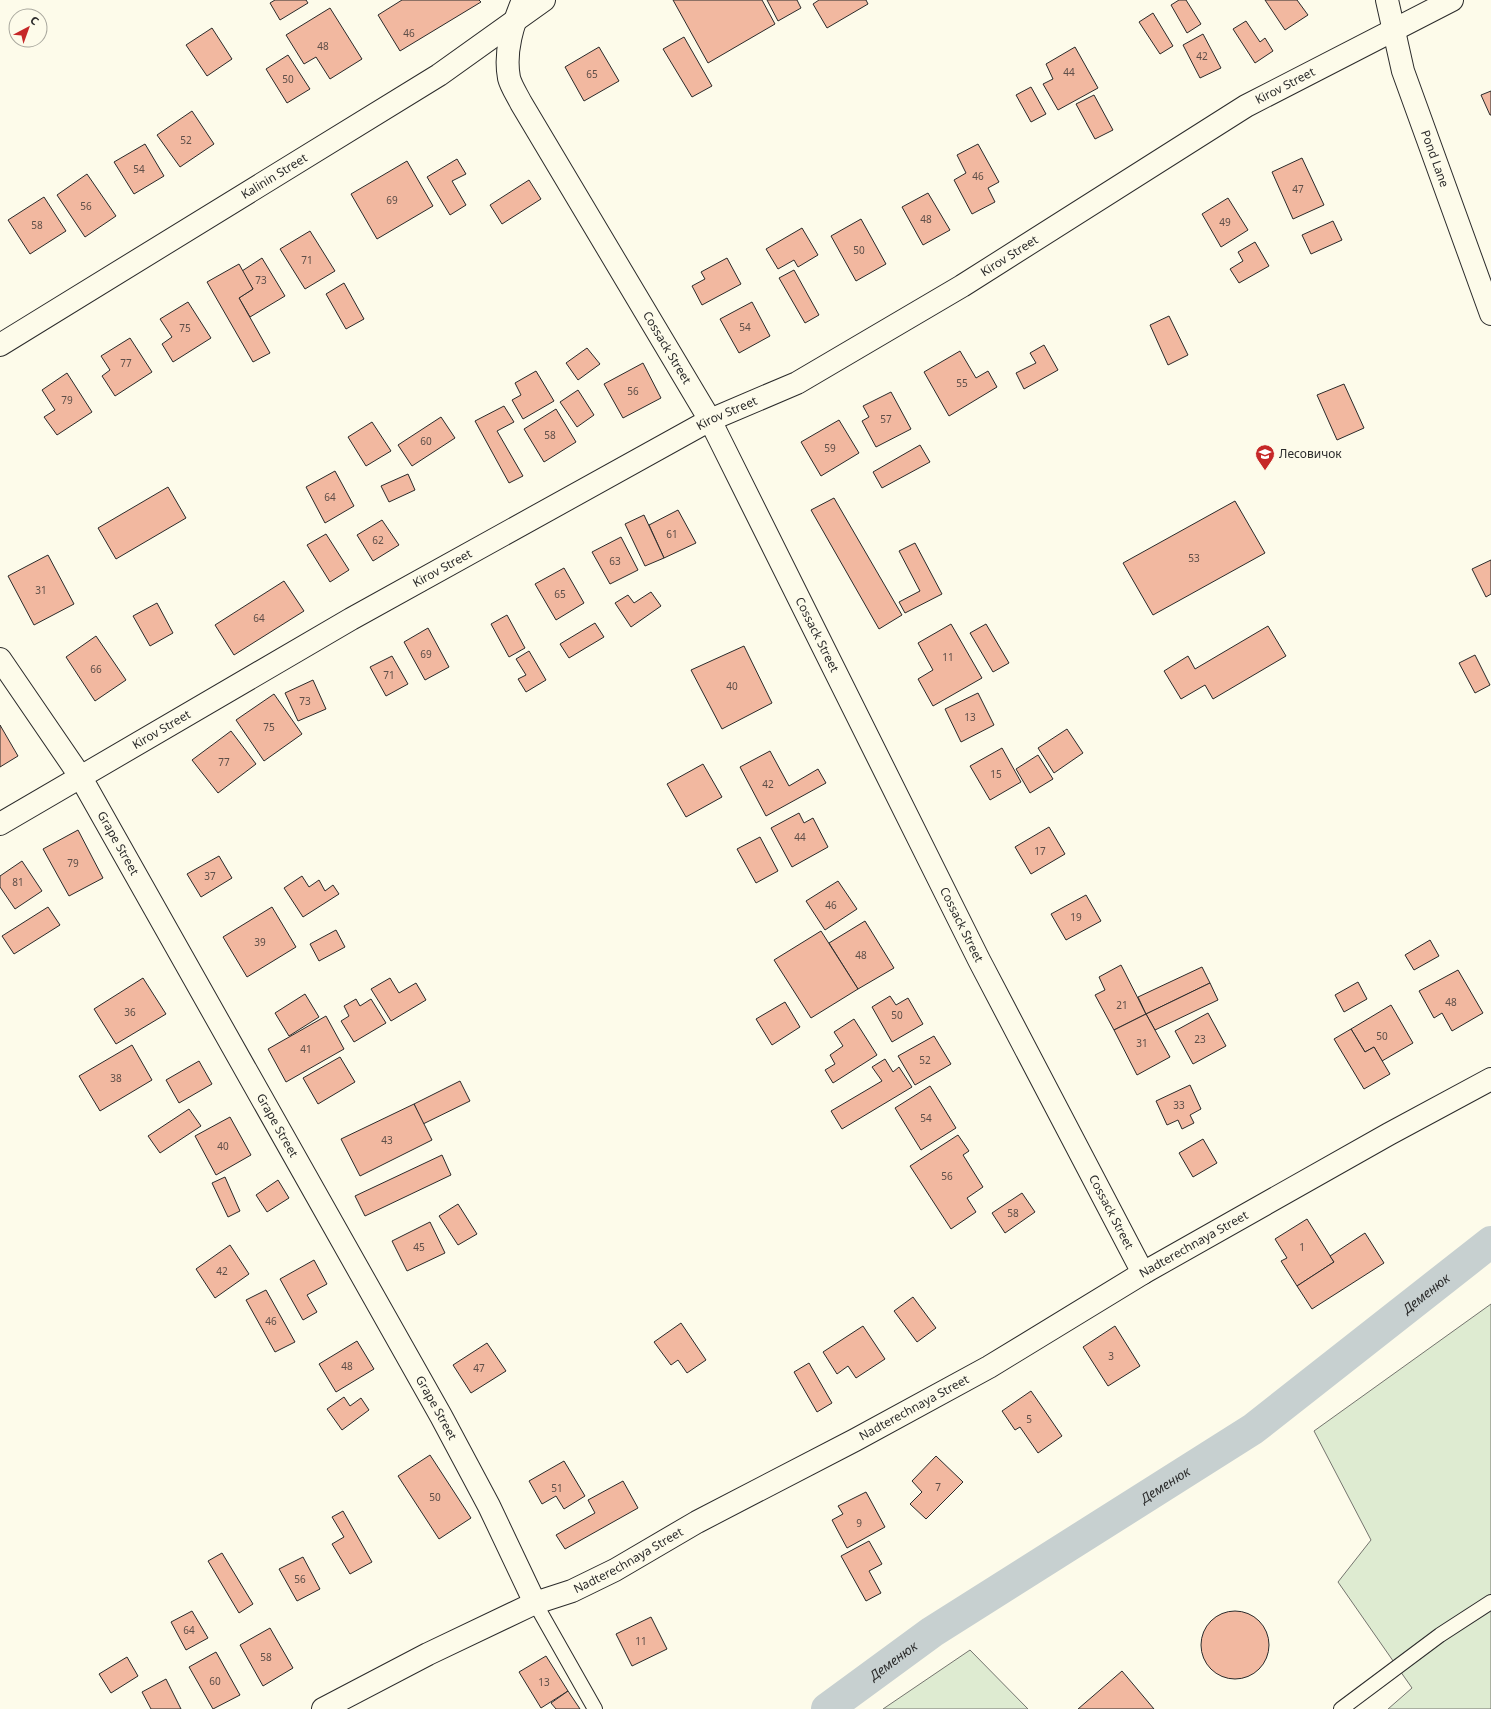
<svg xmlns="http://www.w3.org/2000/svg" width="1491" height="1709" viewBox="0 0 1491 1709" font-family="'Noto Sans',sans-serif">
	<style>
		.green { fill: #deebd1; stroke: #74746e }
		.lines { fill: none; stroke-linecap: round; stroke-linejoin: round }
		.canal { stroke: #c7d0d0; stroke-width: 32 }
		.building { fill: #f2b8a0; stroke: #2b2b2b }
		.service-casing { stroke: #2b2b2b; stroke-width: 16 }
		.minor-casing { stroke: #2b2b2b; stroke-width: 24 }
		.tertiary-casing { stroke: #2b2b2b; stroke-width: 24 }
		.service { stroke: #fdfbea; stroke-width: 14 }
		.minor { stroke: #fdfbea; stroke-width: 22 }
		.tertiary { stroke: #fdfbea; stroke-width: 22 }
		.labels { text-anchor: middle; stroke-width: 3; stroke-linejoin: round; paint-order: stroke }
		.number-label { font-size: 10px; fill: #5d4e48 }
		.street-label { font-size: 12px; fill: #2b2b2b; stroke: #fdfbea }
		.poi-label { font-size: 12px; fill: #2b2b2b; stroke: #fdfbea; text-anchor: start }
		.water-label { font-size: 13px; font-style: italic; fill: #2b2b2b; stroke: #fdfbea }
	</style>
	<rect width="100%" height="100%" fill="#fdfbea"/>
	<g class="green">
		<path d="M1491,1304V1709H1388L1412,1688L1338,1582L1371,1540L1314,1431Z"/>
		<path d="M970,1650L1028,1709H883Z"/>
	</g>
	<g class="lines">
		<path class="canal" id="s1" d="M827,1709L932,1632L1253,1429L1491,1242"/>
	</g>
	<g class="building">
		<path d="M275,0H306L308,3L280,20L270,3Z"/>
		<path d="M402,0H479L481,2L400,51L378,15Z"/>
		<path d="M673,0H762L775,24L708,63Z"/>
		<path d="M767,0H797L801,8L778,21Z"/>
		<path d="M819,0H866L868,4L827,28L813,4Z"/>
		<path d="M1179,0H1186L1201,24L1187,33L1171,5Z"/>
		<path d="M1265,0H1297L1308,15L1285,30Z"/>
		<path d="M330,8L362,59L330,79L316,57L304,64L286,35Z"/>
		<path d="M1153,13L1173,46L1160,54L1139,22Z"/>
		<path d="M1246,21L1260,42L1265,38L1273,51L1255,63L1233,29Z"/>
		<path d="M212,28L232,59L207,76L186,45Z"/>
		<path d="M1203,34L1221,68L1200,78L1183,45Z"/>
		<path d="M684,37L712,86L692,97L663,49Z"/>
		<path d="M599,47L619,81L584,101L565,67Z"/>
		<path d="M1075,47L1098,88L1058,110L1043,84L1053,79L1046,64Z"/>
		<path d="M288,55L310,89L287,103L266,69Z"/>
		<path d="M1031,87L1046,114L1031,122L1016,95Z"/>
		<path d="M1491,91V115H1490L1481,95Z"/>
		<path d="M1094,95L1113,130L1095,139L1076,104Z"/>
		<path d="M192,111L214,144L180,167L157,135Z"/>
		<path d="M145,144L164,176L134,194L114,162Z"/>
		<path d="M978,144L999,182L988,188L995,202L972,214L954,180L966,173L957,155Z"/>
		<path d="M1302,158L1324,205L1293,219L1272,172Z"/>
		<path d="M457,159L466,174L452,181L466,205L450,215L427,177Z"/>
		<path d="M407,161L433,206L377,239L351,194Z"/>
		<path d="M87,174L116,216L85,237L57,195Z"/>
		<path d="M529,180L541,199L502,224L490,205Z"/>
		<path d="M928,193L950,230L923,245L902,207Z"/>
		<path d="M44,197L66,231L30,254L8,220Z"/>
		<path d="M1228,198L1248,230L1221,247L1202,214Z"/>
		<path d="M861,219L886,264L856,281L831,236Z"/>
		<path d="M1333,221L1342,240L1311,254L1302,235Z"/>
		<path d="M802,228L818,255L798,267L794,260L778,269L766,249Z"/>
		<path d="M310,231L335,271L305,289L280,249Z"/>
		<path d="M1255,242L1269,266L1239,283L1230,269L1243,261L1238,252Z"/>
		<path d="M262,258L285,296L250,317L239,298L253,289L242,271Z"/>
		<path d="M727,258L741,284L702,305L692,286L705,279L701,272Z"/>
		<path d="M239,264L253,289L239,298L270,353L253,362L207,282Z"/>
		<path d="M794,270L819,315L805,323L779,278Z"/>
		<path d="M344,283L364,319L346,329L326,294Z"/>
		<path d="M188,302L211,338L173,362L162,344L172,337L160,319Z"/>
		<path d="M752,302L770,336L739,353L720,319Z"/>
		<path d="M1169,316L1188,355L1168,365L1150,325Z"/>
		<path d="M130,338L152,372L115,396L102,376L110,370L101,356Z"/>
		<path d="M1044,345L1058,370L1024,389L1016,373L1036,363L1030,353Z"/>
		<path d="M587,348L600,364L578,380L566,363Z"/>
		<path d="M960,351L976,378L988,371L997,387L949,416L924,372Z"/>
		<path d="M643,363L661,398L623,418L604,384Z"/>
		<path d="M536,371L554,401L523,419L512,400L521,395L515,383Z"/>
		<path d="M67,373L92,412L57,435L44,417L55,410L42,390Z"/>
		<path d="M1344,384L1364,428L1337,440L1317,395Z"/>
		<path d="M578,390L594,415L577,427L560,402Z"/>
		<path d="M891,392L911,429L876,447L862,421L869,417L863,406Z"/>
		<path d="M504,406L514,422L497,431L523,476L509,483L475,421Z"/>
		<path d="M556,409L576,442L544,462L524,429Z"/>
		<path d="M441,417L455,438L412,466L398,445Z"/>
		<path d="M839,420L859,453L821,476L801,442Z"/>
		<path d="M372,422L391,451L366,466L348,437Z"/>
		<path d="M920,445L930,462L882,488L873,472Z"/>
		<path d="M335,471L354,506L325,523L306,487Z"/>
		<path d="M408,474L415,490L389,502L381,486Z"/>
		<path d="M168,487L186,518L116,559L98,528Z"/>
		<path d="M834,498L902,615L879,629L811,510Z"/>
		<path d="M1235,501L1265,553L1153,615L1123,563Z"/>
		<path d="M678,510L696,543L664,558L649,525Z"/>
		<path d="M644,515L664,558L645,566L625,524Z"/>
		<path d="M382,520L399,545L373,561L357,535Z"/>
		<path d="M326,534L349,570L330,582L307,545Z"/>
		<path d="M621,537L638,570L610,584L592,552Z"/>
		<path d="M915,543L942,594L905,613L899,602L920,591L899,551Z"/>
		<path d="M48,555L74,604L34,625L8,576Z"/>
		<path d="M1491,560V594L1486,597L1472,569Z"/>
		<path d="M564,568L584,603L556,620L535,584Z"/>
		<path d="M284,581L304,611L234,655L215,625Z"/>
		<path d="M651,592L661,606L631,627L615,603L628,595L634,603Z"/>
		<path d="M157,603L173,633L150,646L133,616Z"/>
		<path d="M507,615L525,648L509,657L491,624Z"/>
		<path d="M595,623L604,637L569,658L560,644Z"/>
		<path d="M951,624L982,678L933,706L918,679L933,670L918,643Z"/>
		<path d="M986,624L1009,663L993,672L970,633Z"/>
		<path d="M1268,626L1286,656L1213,699L1205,685L1181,699L1164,671L1188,656L1195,669Z"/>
		<path d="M428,628L449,667L425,680L404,642Z"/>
		<path d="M96,636L126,680L95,701L66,657Z"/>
		<path d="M744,646L772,703L722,729L691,670Z"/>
		<path d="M529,651L546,680L526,692L518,679L526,675L516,659Z"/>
		<path d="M1475,655L1490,685L1475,693L1459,663Z"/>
		<path d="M392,656L408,684L386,696L370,667Z"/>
		<path d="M313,680L326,709L298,721L285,693Z"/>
		<path d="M978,693L994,725L961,742L945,709Z"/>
		<path d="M274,694L302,734L264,761L236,720Z"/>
		<path d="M0,725L18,756L0,767Z"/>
		<path d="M1067,729L1083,753L1054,773L1038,748Z"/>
		<path d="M231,731L256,764L218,793L192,760Z"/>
		<path d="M1002,748L1021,782L990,800L970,766Z"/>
		<path d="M770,751L789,786L818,769L826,783L766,816L740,767Z"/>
		<path d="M1038,755L1053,779L1030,793L1016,769Z"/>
		<path d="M703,764L722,797L686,817L667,784Z"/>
		<path d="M799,813L804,823L813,818L828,847L792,867L771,828Z"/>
		<path d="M1049,827L1065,854L1031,874L1015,847Z"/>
		<path d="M78,830L103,878L69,896L43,849Z"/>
		<path d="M760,837L778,871L756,883L737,849Z"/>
		<path d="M219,856L232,878L201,897L187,874Z"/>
		<path d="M22,861L42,891L15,909L0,887V876Z"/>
		<path d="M302,876L309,887L319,880L325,891L333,885L339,894L303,917L284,888Z"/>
		<path d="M838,881L857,909L825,930L806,901Z"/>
		<path d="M1086,895L1101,921L1066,940L1051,914Z"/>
		<path d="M48,907L60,925L14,954L2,936Z"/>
		<path d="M272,907L296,947L247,977L223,937Z"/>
		<path d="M865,921L894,968L858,989L829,943Z"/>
		<path d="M336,930L345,947L319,961L310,944Z"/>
		<path d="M821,931L858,989L811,1018L774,960Z"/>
		<path d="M1430,940L1439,956L1414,970L1405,955Z"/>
		<path d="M1121,965L1146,1014L1114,1030L1095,995L1105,990L1099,977Z"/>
		<path d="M1202,967L1210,983L1146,1014L1138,997Z"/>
		<path d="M1458,970L1483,1013L1452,1031L1442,1013L1434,1018L1419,991Z"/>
		<path d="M143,978L166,1014L116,1044L94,1009Z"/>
		<path d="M390,978L399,993L416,983L426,1000L391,1021L371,989Z"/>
		<path d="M1358,982L1367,999L1344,1012L1335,995Z"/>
		<path d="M1210,983L1218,1000L1155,1030L1146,1014Z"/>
		<path d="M305,994L319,1017L289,1036L275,1013Z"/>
		<path d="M890,996L896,1005L908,998L923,1024L892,1042L872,1007Z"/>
		<path d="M356,999L360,1006L371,999L386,1023L354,1042L341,1021L349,1016L344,1006Z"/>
		<path d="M785,1002L800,1027L772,1045L756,1019Z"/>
		<path d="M1391,1005L1413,1043L1382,1061L1374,1047L1365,1052L1351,1029Z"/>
		<path d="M1208,1013L1226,1046L1193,1064L1175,1031Z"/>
		<path d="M1146,1014L1170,1057L1137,1075L1114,1030Z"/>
		<path d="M326,1016L344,1049L286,1082L268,1049Z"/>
		<path d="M854,1019L877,1055L833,1083L825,1070L835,1064L830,1055L843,1046L834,1032Z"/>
		<path d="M1351,1029L1365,1052L1374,1047L1390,1074L1364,1089L1334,1039Z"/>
		<path d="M934,1036L951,1064L915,1085L898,1056Z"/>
		<path d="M132,1045L152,1080L100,1111L79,1076Z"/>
		<path d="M340,1057L355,1082L318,1104L303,1078Z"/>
		<path d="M885,1059L893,1072L899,1067L912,1087L842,1129L831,1111L882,1081L872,1067Z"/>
		<path d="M199,1061L212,1084L179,1103L166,1080Z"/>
		<path d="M460,1081L470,1101L423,1124L414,1104Z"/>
		<path d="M1190,1085L1201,1109L1190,1115L1194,1123L1182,1129L1178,1120L1167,1125L1156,1101Z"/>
		<path d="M930,1086L956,1128L921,1150L895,1108Z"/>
		<path d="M414,1104L432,1140L360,1176L341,1139Z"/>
		<path d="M189,1109L201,1126L160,1153L148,1136Z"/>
		<path d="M230,1117L251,1155L216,1175L195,1136Z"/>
		<path d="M958,1135L969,1151L963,1155L983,1187L967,1198L976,1212L951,1229L910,1166Z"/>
		<path d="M1203,1139L1217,1163L1193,1177L1179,1153Z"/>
		<path d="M442,1155L451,1175L365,1216L355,1196Z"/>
		<path d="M225,1177L240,1211L228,1217L212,1183Z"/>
		<path d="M278,1180L289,1198L267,1212L256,1195Z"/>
		<path d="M1022,1193L1035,1212L1005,1233L992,1213Z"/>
		<path d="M458,1204L477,1234L458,1245L439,1216Z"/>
		<path d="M1307,1219L1334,1262L1297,1286L1281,1261L1287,1258L1275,1239Z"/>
		<path d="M430,1222L445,1253L407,1271L392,1241Z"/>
		<path d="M1365,1233L1384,1263L1312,1309L1297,1286L1334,1262L1330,1256Z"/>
		<path d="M230,1245L249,1274L215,1298L196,1269Z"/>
		<path d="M314,1260L327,1284L307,1295L317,1312L303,1320L280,1279Z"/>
		<path d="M266,1290L295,1342L275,1352L246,1300Z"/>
		<path d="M913,1297L936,1328L917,1342L894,1311Z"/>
		<path d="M681,1323L706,1360L687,1373L678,1360L671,1365L654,1342Z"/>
		<path d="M863,1326L885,1359L856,1378L848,1366L837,1374L823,1352Z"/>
		<path d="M1115,1326L1140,1366L1108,1386L1083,1347Z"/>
		<path d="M357,1341L374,1369L336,1392L319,1364Z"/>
		<path d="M487,1343L506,1371L471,1393L453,1365Z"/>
		<path d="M809,1363L832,1403L817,1412L794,1372Z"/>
		<path d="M1031,1391L1062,1436L1038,1453L1020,1427L1015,1430L1002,1411Z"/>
		<path d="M344,1397L350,1406L361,1398L369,1410L342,1430L327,1409Z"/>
		<path d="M430,1455L471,1518L439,1539L398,1476Z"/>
		<path d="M936,1456L963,1482L926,1519L910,1504L922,1492L912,1481Z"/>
		<path d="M564,1461L585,1496L564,1509L556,1496L542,1504L529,1481Z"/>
		<path d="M623,1481L638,1508L565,1549L556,1535L595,1513L588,1500Z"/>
		<path d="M866,1492L885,1527L847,1548L832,1520L843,1514L838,1506Z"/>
		<path d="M343,1511L372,1562L350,1574L332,1544L344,1537L332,1517Z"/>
		<path d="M869,1541L882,1564L869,1571L881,1593L866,1601L841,1556Z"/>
		<path d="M222,1553L253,1604L239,1613L208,1561Z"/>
		<path d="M303,1557L320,1589L297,1601L279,1569Z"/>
		<path d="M192,1611L208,1638L186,1650L171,1622Z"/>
		<circle cx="1235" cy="1645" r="34"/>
		<path d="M651,1617L667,1649L632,1666L616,1634Z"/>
		<path d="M270,1628L293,1668L263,1686L240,1645Z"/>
		<path d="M216,1652L240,1695L213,1709L189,1667Z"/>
		<path d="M546,1656L568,1691L541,1708L519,1672Z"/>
		<path d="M127,1657L138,1676L111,1693L99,1674Z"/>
		<path d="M1122,1671L1154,1709H1078Z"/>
		<path d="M166,1679L181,1709H151L142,1692Z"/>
		<path d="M568,1691L580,1709H556L551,1703Z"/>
	</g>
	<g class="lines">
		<g class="service-casing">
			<g id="service">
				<path d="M535,1603L595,1709"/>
				<path d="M1341,1709L1440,1635L1491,1602"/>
			</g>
		</g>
		<g class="minor-casing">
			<g id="minor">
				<path id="s2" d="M523,0C513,24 504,51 509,78C511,86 517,95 521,103L710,420L979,960L1143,1273"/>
				<path id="s3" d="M1387,0L1403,71L1491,314"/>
				<path id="s4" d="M0,659L80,776L441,1416L489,1506L535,1603"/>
				<path id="s5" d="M0,824L351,619L710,420L797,383L962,286L1246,106L1452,0"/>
				<path id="s6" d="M323,1709L428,1654L535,1603L572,1591L615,1570L697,1522L855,1440L989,1367L1143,1273L1389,1134L1491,1079"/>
			</g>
		</g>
		<g class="tertiary-casing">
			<g id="tertiary">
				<path id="s7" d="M0,345L439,75L544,0"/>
			</g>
		</g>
		<use href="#service" class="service"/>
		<use href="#minor" class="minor"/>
		<use href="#tertiary" class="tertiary"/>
	</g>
	<defs>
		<g id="school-pin" transform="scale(1)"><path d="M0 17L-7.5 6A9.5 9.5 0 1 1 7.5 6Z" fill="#c62828" stroke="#fdfbea"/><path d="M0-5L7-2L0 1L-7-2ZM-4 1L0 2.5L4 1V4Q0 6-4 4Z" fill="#fff"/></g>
	</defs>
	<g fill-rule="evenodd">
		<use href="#school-pin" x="1265" y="454"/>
	</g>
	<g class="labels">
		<g class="number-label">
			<text x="409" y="37">46</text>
			<text x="323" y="50">48</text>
			<text x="1202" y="60">42</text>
			<text x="1069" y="76">44</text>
			<text x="592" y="78">65</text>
			<text x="288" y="83">50</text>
			<text x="186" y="144">52</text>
			<text x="139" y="173">54</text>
			<text x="978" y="180">46</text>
			<text x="1298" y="193">47</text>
			<text x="392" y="204">69</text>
			<text x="86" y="210">56</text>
			<text x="926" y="223">48</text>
			<text x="1225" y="226">49</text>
			<text x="37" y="229">58</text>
			<text x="859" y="254">50</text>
			<text x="307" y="264">71</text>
			<text x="261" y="284">73</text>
			<text x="745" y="331">54</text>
			<text x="185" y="332">75</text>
			<text x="126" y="367">77</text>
			<text x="962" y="387">55</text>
			<text x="633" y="395">56</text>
			<text x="67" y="404">79</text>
			<text x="886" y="423">57</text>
			<text x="550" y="439">58</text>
			<text x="426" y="445">60</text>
			<text x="830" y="452">59</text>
			<text x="330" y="501">64</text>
			<text x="672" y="538">61</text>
			<text x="378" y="544">62</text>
			<text x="1194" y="562">53</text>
			<text x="615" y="565">63</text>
			<text x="41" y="594">31</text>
			<text x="560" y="598">65</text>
			<text x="259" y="622">64</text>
			<text x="426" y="658">69</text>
			<text x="948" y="661">11</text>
			<text x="96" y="673">66</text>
			<text x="389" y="679">71</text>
			<text x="732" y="690">40</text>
			<text x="305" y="705">73</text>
			<text x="970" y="721">13</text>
			<text x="269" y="731">75</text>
			<text x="224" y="766">77</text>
			<text x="996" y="778">15</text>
			<text x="768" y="788">42</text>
			<text x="800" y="841">44</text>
			<text x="1040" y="855">17</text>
			<text x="73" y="867">79</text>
			<text x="210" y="880">37</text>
			<text x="18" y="886">81</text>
			<text x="831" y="909">46</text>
			<text x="1076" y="921">19</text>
			<text x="260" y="946">39</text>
			<text x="861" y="959">48</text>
			<text x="1451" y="1006">48</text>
			<text x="1122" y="1009">21</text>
			<text x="130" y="1016">36</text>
			<text x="897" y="1019">50</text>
			<text x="1382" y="1040">50</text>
			<text x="1200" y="1043">23</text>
			<text x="1142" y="1047">31</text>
			<text x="306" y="1053">41</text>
			<text x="925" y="1064">52</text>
			<text x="116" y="1082">38</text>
			<text x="1179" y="1109">33</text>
			<text x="926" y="1122">54</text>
			<text x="387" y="1144">43</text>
			<text x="223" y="1150">40</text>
			<text x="947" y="1180">56</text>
			<text x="1013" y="1217">58</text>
			<text x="419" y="1251">45</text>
			<text x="1302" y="1251">1</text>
			<text x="222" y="1275">42</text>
			<text x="271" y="1325">46</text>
			<text x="1111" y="1360">3</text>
			<text x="347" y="1370">48</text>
			<text x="479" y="1372">47</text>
			<text x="1029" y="1423">5</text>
			<text x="938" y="1491">7</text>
			<text x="557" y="1492">51</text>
			<text x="435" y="1501">50</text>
			<text x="859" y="1527">9</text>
			<text x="300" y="1583">56</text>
			<text x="189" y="1634">64</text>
			<text x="641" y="1645">11</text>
			<text x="266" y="1661">58</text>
			<text x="215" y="1685">60</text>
			<text x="544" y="1686">13</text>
		</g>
		<g class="street-label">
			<text dy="4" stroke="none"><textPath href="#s5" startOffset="1483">Kirov Street</textPath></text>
			<text dy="4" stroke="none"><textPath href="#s3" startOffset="166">Pond Lane</textPath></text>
			<text dy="4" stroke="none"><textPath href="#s7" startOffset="322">Kalinin Street</textPath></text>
			<text dy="4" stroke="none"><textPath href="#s5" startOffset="1159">Kirov Street</textPath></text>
			<text dy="4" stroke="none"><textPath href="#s2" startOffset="393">Cossack Street</textPath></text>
			<text dy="4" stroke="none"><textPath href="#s5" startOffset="835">Kirov Street</textPath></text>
			<text dy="4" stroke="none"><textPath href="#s5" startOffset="511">Kirov Street</textPath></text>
			<text dy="4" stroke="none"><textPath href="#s2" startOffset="717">Cossack Street</textPath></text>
			<text dy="4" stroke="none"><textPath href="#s5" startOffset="187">Kirov Street</textPath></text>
			<text dy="4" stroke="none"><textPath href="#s4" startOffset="219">Grape Street</textPath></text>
			<text dy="4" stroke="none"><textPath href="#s2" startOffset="1041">Cossack Street</textPath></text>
			<text dy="4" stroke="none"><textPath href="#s4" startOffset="543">Grape Street</textPath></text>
			<text dy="4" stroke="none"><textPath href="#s2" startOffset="1365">Cossack Street</textPath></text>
			<text dy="4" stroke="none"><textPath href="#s6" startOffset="988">Nadterechnaya Street</textPath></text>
			<text dy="4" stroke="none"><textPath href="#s4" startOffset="867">Grape Street</textPath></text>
			<text dy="4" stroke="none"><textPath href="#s6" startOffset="664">Nadterechnaya Street</textPath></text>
			<text dy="4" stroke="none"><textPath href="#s6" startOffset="340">Nadterechnaya Street</textPath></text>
		</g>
		<g class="poi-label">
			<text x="1279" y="458">Лесовичок</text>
		</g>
		<g class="water-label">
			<text dy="5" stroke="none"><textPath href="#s1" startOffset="730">Деменюк</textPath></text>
			<text dy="5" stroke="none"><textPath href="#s1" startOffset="406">Деменюк</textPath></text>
			<text dy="5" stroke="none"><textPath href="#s1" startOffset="82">Деменюк</textPath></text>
		</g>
	</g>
	<g transform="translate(28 28) rotate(41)"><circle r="19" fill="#fdfbea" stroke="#a9a89e"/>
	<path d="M0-3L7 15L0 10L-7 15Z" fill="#c62828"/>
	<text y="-6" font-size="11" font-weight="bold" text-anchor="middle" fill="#2b2b2b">С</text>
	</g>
</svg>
